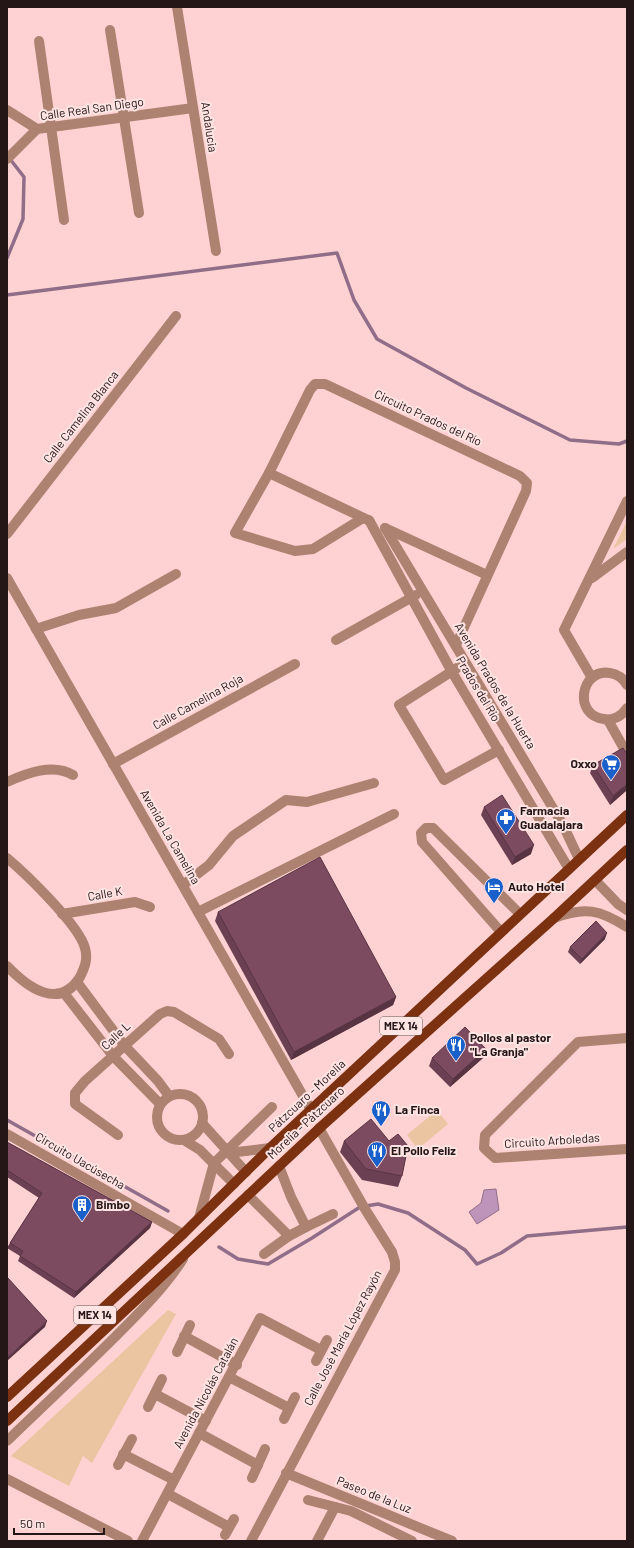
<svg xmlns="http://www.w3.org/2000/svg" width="634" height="1548" viewBox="0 0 634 1548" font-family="Barlow,sans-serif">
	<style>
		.green { fill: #ebc5a2 }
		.water { fill: #bf94ba; stroke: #906e89 }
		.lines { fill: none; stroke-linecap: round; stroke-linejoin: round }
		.stream { stroke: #906e89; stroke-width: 3.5 }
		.minor { stroke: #ae8271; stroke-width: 10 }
		.major { stroke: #7c3111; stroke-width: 10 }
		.wall { fill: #6c4053 }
		.shaded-wall { fill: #583443 }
		.building { fill: #7d4b60; stroke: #583443 }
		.labels { text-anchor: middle; stroke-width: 4; stroke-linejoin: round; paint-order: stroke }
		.shield { fill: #ffe4e4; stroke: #665354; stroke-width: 1 }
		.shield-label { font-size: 11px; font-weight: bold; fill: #241516 }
		.street-label { font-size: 12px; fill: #241516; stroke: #ffe4e4 }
		.poi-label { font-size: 12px; font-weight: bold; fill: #241516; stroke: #ffe4e4; text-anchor: start }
	</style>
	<rect width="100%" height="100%" fill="#fed2d2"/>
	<g class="green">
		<path d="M627,521V539L613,549Z"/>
		<path d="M437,1110L448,1124L418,1149L407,1135Z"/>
		<path d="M168,1310L176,1314L92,1463L83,1456L69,1486L11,1456Z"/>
	</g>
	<path class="water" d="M496,1189L499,1210L477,1224L469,1212L481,1203L484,1190Z"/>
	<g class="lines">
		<g class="stream">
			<path d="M7,258L23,219L24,177L10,159"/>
			<path d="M7,295L337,253L354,300L377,339L466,388L570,440L619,444L627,441"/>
			<path d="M7,1120L168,1211"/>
			<path d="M219,1247L238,1259L268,1264L312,1238L360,1207L378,1204L408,1213L465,1250L477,1264L501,1253L527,1236L627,1227"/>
		</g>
		<g class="minor">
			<path d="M177,7L216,251"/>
			<path d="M110,30L139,213"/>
			<path d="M39,41L64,220"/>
			<path d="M7,110L37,129"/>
			<path d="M7,159L37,129L193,108"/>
			<path d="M269,473L368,520"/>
			<path d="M363,518L313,549L295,551L235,533L269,473L310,390L315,384H325L520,476L527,483L526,491L456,645"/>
			<path d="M369,520L452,672L569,869"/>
			<path d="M385,528L563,825L579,859"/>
			<path d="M385,528L487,575"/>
			<path d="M7,534L176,316"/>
			<path d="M7,578L311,1110"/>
			<path d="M592,578L627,552"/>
			<path d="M36,629L79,615L116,608L176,574"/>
			<path d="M336,640L416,595"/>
			<path d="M465,663L399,705L444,780L499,750"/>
			<path d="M592,678L564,630L627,501"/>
			<path d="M627,685C623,678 617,674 610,673C580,668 573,716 604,719C613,721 622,716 627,708"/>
			<path d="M608,720L627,754"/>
			<path d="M113,764L295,664"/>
			<path d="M7,782C27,773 53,763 73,775"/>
			<path d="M7,858C26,874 79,925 85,948C88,959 85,967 80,977C59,1011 27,987 7,966"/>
			<path d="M595,880L618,904L627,910"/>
			<path d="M183,885L209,865L233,836L286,800L307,802L374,783"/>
			<path d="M198,912L394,814"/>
			<path d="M62,914L135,902L150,907"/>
			<path d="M554,918C585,906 600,910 627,927"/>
			<path d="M501,932L422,842L421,833L426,828H433L520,914"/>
			<path d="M77,982L124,1045L158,1081L169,1096"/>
			<path d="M64,993L113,1056L160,1104"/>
			<path d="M627,1038L578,1042L485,1135L484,1148L495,1158L627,1149"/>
			<circle cx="180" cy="1117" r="23"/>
			<path d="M202,1123L246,1172"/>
			<path d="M7,1134L183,1234"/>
			<path d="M118,1135L75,1104V1093L85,1081L160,1014L167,1011L174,1012L219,1039L229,1054"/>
			<path d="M184,1140L200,1150L234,1184"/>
			<path d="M229,1153L270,1148"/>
			<path d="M248,1195L289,1236L306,1227L291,1197L279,1166"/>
			<path d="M199,1218L214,1163L272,1107"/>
			<path d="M306,1227L333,1214"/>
			<path d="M264,1254L289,1236"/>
			<path d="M184,1336L237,1365"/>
			<path d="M177,1352L190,1325"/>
			<path d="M316,1361L327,1340"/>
			<path d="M229,1377L289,1408"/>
			<path d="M155,1394L206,1421"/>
			<path d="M148,1407L162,1379"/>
			<path d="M284,1419L295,1397"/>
			<path d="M199,1433L258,1465"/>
			<path d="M7,1441C44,1405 81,1371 117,1335C141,1311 165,1287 183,1259"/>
			<path d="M123,1454L174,1480"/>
			<path d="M118,1465L132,1439"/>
			<path d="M286,1473L452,1541"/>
			<path d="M252,1478L265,1449"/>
			<path d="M7,1479L128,1541"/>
			<path d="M168,1494L229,1527"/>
			<path d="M308,1500L351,1511L412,1541"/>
			<path d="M225,1535L234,1519"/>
			<path d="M142,1541L260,1318L321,1350"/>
			<path d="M251,1541L395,1270V1262L392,1252L365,1209L319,1128"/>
			<path d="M317,1541L335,1507"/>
		</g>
		<g class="major">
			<path d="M7,1397L183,1234L270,1148L627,815"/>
			<path d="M7,1421L323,1125L553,919L627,850"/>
		</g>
	</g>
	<g class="wall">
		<path d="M593,765L627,790L610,805L590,773Z"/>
		<path d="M484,807L531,854L512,865L481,815Z"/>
		<path d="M218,912L396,997L393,1005L291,1060L215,921Z"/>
		<path d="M605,939L580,964L568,952L570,947Z"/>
		<path d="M486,1049L483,1058L450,1087L429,1066L432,1058Z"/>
		<path d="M344,1141L402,1176L398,1187L362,1180L340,1152Z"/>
		<path d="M7,1142L152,1222L150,1228L74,1298L18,1261L20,1256L7,1248L10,1243L39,1198L7,1177Z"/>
	</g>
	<g class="shaded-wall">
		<path d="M627,784V790L610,805L613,796Z"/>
		<path d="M534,845L531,854L512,865L515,857Z"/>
		<path d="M607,933L605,939L580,964L582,959Z"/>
		<path d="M396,997L393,1005L291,1060L294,1052Z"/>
		<path d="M486,1049L483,1058L450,1087L453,1079Z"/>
		<path d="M152,1222L150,1228L74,1298L76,1292Z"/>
		<path d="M47,1321L45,1327L7,1361V1358Z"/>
	</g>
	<g class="building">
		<path d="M623,748L627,754V784L613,796L593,765Z"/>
		<path d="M502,795L534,845L515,857L484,807Z"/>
		<path d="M320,857L396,997L294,1052L218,912Z"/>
		<path d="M596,921L607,933L582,959L570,947Z"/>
		<path d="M465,1027L486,1049L453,1079L432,1058Z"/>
		<path d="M371,1119L389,1141L398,1134L408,1146L402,1176L366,1169L344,1141Z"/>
		<path d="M7,1142L152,1222L76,1292L20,1256L23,1251L10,1243L42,1193L7,1170Z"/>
		<path d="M7,1277L47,1321L7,1358Z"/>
	</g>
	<defs>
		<g id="supermarket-pin" transform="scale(1)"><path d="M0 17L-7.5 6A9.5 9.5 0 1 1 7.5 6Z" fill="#1a60cb" stroke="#ffe4e4"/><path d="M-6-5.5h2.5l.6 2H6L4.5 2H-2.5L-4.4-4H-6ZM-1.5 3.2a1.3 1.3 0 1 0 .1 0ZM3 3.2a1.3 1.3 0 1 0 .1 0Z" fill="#fff"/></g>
		<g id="pharmacy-pin" transform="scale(1)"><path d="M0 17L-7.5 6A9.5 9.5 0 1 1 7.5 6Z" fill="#1a60cb" stroke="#ffe4e4"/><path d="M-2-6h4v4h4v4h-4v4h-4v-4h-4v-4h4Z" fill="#fff"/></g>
		<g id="hotel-pin" transform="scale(1)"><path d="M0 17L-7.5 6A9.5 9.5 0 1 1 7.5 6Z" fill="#1a60cb" stroke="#ffe4e4"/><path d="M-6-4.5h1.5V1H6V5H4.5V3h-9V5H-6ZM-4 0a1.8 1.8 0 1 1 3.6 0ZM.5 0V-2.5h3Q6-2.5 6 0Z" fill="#fff"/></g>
		<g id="restaurant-pin" transform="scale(1)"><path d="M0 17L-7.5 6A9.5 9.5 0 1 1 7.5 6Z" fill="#1a60cb" stroke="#ffe4e4"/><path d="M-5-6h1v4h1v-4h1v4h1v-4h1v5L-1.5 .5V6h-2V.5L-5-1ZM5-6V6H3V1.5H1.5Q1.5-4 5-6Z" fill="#fff"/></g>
		<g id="building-pin" transform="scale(1)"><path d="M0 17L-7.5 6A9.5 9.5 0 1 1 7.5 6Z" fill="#1a60cb" stroke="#ffe4e4"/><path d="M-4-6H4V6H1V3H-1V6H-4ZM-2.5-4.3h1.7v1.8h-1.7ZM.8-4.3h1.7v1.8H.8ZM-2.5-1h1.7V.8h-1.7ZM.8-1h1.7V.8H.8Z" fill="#fff"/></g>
	</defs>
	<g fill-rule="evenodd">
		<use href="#supermarket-pin" x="611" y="764"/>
		<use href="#pharmacy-pin" x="506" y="818"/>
		<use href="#hotel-pin" x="494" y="887"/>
		<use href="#restaurant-pin" x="456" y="1045"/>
		<use href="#restaurant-pin" x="381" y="1110"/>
		<use href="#restaurant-pin" x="377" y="1151"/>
		<use href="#building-pin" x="82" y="1205"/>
	</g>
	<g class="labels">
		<g class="shield">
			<rect x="380" y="1017" width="42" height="18" rx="3"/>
			<rect x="74" y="1306" width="42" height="18" rx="3"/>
		</g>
		<g class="shield-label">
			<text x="401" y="1030">MEX 14</text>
			<text x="95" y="1319">MEX 14</text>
		</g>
		<g class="street-label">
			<text transform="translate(92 109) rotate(-8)" y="4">Calle Real San Diego</text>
			<text transform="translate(209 127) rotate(81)" y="4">Andalucia</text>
			<text transform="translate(81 417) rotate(-52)" y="4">Calle Camelina Blanca</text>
			<text transform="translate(428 418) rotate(25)" y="4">Circuito Prados del Río</text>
			<text transform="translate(495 686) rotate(59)" y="4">Avenida Prados de la Huerta</text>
			<text transform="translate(478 689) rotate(59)" y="4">Prados del Río</text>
			<text transform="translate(198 702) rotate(-29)" y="4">Calle Camelina Roja</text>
			<text transform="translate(170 837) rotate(60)" y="4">Avenida La Camelina</text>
			<text transform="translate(105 894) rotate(-10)" y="4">Calle K</text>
			<text transform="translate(116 1036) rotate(-43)" y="4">Calle L</text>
			<text transform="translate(307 1096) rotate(-43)" y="4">Pátzcuaro - Morelia</text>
			<text transform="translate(306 1123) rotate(-43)" y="4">Morelia - Pátzcuaro</text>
			<text transform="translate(552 1141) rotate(-4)" y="4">Circuito Arboledas</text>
			<text transform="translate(80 1161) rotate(30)" y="4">Circuito Uacúsecha</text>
			<text transform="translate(343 1338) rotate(-62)" y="4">Calle José María López Rayón</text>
			<text transform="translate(206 1393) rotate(-62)" y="4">Avenida Nicolás Catalán</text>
			<text transform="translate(374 1495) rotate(22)" y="4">Paseo de la Luz</text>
		</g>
		<g class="poi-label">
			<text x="597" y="768" text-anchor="end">Oxxo</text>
			<text x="520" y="815">Farmacia<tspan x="520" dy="14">Guadalajara</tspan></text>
			<text x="508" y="891">Auto Hotel</text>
			<text x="470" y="1042">Pollos al pastor<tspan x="470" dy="14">"La Granja"</tspan></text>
			<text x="395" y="1114">La Finca</text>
			<text x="391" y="1155">El Pollo Feliz</text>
			<text x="96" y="1209">Bimbo</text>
		</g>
	</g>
	<rect width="634" height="1548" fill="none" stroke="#241516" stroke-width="16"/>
	<path d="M14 1528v6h90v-6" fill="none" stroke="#241516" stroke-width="2"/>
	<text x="20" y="1528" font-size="12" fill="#241516" stroke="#ffe4e4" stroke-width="3" paint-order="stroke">50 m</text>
</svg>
